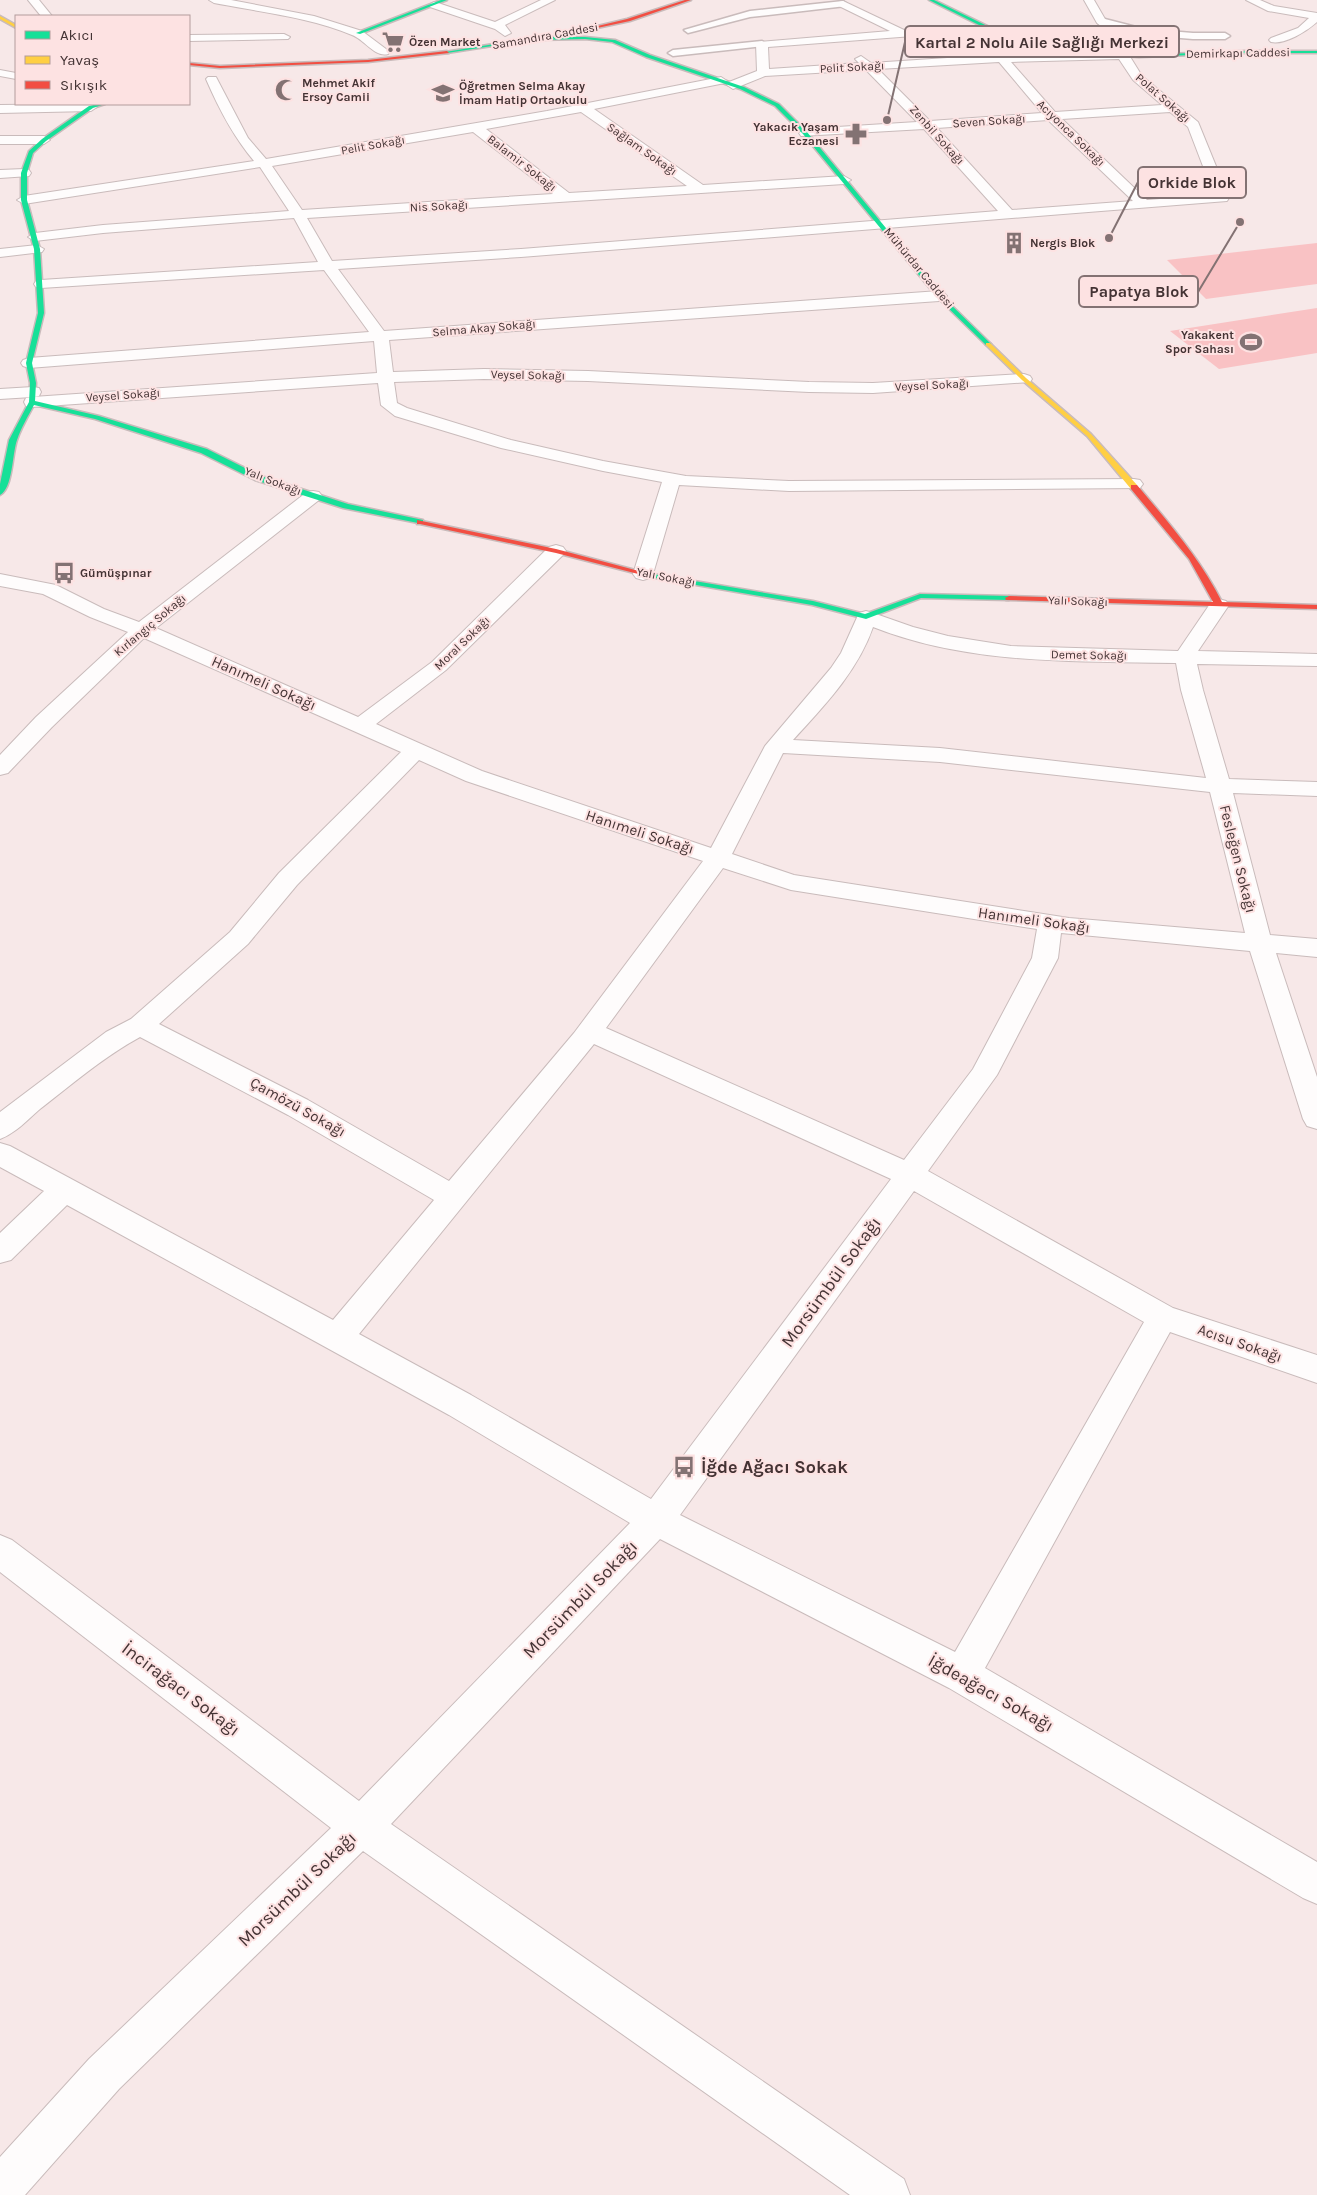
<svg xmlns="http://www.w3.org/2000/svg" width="1317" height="2195" viewBox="0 0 1317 2195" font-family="Karla,sans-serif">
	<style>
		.green { fill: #f9c2c4 }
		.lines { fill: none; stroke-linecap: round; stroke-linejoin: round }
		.lane-casing { stroke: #c9bbbb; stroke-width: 3 }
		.street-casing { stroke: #c9bbbb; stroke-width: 2 }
		.fast-casing { stroke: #c9bbbb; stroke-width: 3 }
		.slow-casing { stroke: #c9bbbb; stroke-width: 3 }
		.jam-casing { stroke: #c9bbbb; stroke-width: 3 }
		.lane { fill: #fefcfc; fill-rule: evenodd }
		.street { fill: #fefcfc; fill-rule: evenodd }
		.fast { fill: #16e098; fill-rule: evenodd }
		.slow { fill: #ffcf43; fill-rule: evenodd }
		.jam { fill: #f24e42; fill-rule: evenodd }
		.labels { text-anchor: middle; stroke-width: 4; stroke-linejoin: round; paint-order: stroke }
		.far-street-label { font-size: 12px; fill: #443334; stroke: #fde2e2 }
		.far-poi-label { font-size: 12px; font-weight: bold; fill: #443334; stroke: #fde2e2; text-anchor: start }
		.street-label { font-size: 15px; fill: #443334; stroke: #fde2e2 }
		.near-street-label { font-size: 18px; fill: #443334; stroke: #fde2e2 }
		.near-poi-label { font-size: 18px; font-weight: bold; fill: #443334; stroke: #fde2e2; text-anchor: start }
		.leader { fill: none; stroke: #837273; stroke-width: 2 }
		.callout-dot { fill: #837273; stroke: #fde2e2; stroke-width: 2 }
		.callout { fill: #fde2e2; stroke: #837273; stroke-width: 2 }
		.callout-label { font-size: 16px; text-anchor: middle; font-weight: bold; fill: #443334 }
	</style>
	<rect width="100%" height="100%" fill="#f7e8e8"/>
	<g class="green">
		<path d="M1317,243V284L1206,299L1167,260Z"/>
		<path d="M1317,308V353L1219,369L1170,331Z"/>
	</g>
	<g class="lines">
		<g class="lane-casing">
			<g id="lane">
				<path d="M843,1L847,4L846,6L750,17L688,33L684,30L750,11Z"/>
				<path d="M1101,18L1144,29L1193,33H1225L1230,36L1225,39H1193L1144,35L1098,23L1097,21Z"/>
				<path d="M762,41L767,44L765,46L673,56L668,53L673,50Z"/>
			</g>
		</g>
		<g class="street-casing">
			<g id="street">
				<path d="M28,0H39L52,16H41Z"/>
				<path d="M209,0H231L314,16L362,31L390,52L388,54C375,58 364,39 352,35C309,17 260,12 214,3Z"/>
				<path d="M541,0H555L505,25L511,33L505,36L495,29L430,7L429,5L434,2L438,3L495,22Z"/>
				<path d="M1084,0H1094L1105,19L1131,39L1133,41L1129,55L1142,76L1198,122L1229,198L1227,201L521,257L338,269L384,331L939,291L944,293L947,296L944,299L939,301L389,340L393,372L484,369L588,371L809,382L873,383L1024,374L1030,376L1032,379L1030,382L873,393L809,392L588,381L484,379L394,382L397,403L407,408L511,440L603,461L686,476L789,481L1134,479L1140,480L1143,484L1140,488L789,491L679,485L653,574L650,578L643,580L636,578L633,574L662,482L603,471L501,448L395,416L381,405L378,383L32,407L26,406L24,402L26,398L32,397L0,399V389L33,387L39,388L41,392L39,396L33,397L377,373L374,341L29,368L23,366L21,363L23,360L29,358L369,332L324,270L41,288L36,287L34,284L36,281L41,280L318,262L294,218L103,233L35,241L28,237L35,233L103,225L289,211L260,167L24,204L17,200L24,196L254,161C233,136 219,109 206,79L208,77H216L248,138L266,159L547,111L721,77L727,81L725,83L594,109L703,185L844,176L851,180L844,184L307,218L332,261L521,249L998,211L924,129L801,136L799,133L805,129L917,122L866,70L765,76L733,89L727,85L729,82L757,71L756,44L758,42L890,31L839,6L838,4L839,2L843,1L904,30L972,27L995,44L1005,55L1118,53L1121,42L1097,23ZM966,32L993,55L871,63L861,56L855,59L859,63L769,69L768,47ZM1119,59L1133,80L1162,105L1055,112L1011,62ZM999,62L1042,113L930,121L878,69ZM581,112L687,186L569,193L486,129ZM1170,112L1188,127L1214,195L1147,200L1062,119ZM1048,120L1133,201L1012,210L937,128ZM473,132L553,194L302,210L272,166Z"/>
				<path d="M1246,0H1260L1274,6L1317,13V22C1307,31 1285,45 1271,42L1269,40L1271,38L1298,28L1309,18L1268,11Z"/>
				<path d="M284,34L290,37L288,39L189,41V35Z"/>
				<path d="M0,70L16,73V79L0,76Z"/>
				<path d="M93,104L97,107L91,111L0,113V105Z"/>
				<path d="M0,136H44L50,140L44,144H0Z"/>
				<path d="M24,169L29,170L31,173L29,176L0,178V170Z"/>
				<path d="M37,245L44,249L42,252L0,257V249Z"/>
				<path d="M313,491L319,492L322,496L319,500L156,628L358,717L432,662L549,547L556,545L563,547L566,551L563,555L446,670L376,724L482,771L711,848L765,746L831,668L841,653L859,613L866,611L873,613L913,627L948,636L1011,646L1178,651L1212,601L1219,599L1226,601L1229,605L1198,651L1317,654V666L1197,664L1203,690L1229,779L1317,782V796L1233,793L1270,935L1317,939V957L1276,953L1317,1077V1129L1307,1126L1303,1119L1250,951L1061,933L1058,958L997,1075L928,1171L1173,1308L1317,1355V1383L1170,1332L985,1668L1317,1862V1904L1303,1898L949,1688L660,1539L391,1824L904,2179L910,2195H850L363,1851L119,2089L25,2195H0V2157L89,2059L331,1828L0,1572V1535L12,1540L359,1801L630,1523L449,1415L67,1205L11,1260L0,1263V1233L44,1191L0,1167V1143L10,1146L333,1320L434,1200L288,1115L140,1037C105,1056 72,1084 40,1109C27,1120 16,1133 0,1139V1112L106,1032L131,1019L230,932L279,873L401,752L144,638L52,727L8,773L0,775V755L36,717L128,632L90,617L43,594L0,586V574L56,585L104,609L139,622L307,492ZM873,627C969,665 1074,661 1176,663L1181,690L1206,778L940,748L793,740C824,706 858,671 873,627ZM783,753L940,762L1210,792L1245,933L1069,918L794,875L732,854ZM419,760L466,781L703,861L574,1033L449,1181L308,1100L159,1024L248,944L297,885ZM723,868L791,890L1037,929L1032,958L973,1069L904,1160L606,1028ZM594,1044L891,1179L651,1499L471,1395L359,1334ZM914,1191L1144,1322L955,1652L680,1515Z"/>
			</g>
		</g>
		<g class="fast-casing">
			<g id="fast">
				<path d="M441,0H447L360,34L356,33Z"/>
				<path d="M929,0H934L1020,42L1068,51L1139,55L1246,51H1317V53H1246L1139,57L1068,53L1017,44Z"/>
				<path d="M543,36L545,37H585L615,40L650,55L744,87L779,104L807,132L941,295L991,344L986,345L937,297L803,134L775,106L740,89L646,57L612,42L585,39L531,40L447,53L445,52Z"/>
				<path d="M98,104H105L93,108L46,141L33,153L27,173V200L40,249L44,313L32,363L36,383L35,401L99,416L207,449L261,476L348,504L423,520V524L343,508L255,480L201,453L95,419L34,405C28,416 21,428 17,440C12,454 13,488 0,495V484L9,440L29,402L30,383L26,363L38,313L34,249L21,200V173L29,151L42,139L89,106Z"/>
				<path d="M647,573L813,601L865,614L920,594L1009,596L1013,598L1009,600L921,598L866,619L812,605L650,577L646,575Z"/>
			</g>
		</g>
		<g class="slow-casing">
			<g id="slow">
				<path d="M0,16L16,25V28L0,19Z"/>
				<path d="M986,343H990L1026,378L1091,434L1137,485V489H1131L1087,436L1022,380L986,345Z"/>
			</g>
		</g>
		<g class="jam-casing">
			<g id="jam">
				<path d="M685,0H691L630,21L583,31L581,30L627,19Z"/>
				<path d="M447,51L449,53L368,62L220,68L189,65V63L220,66L368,60Z"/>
				<path d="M1131,485H1137C1168,522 1200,558 1222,602L1317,605V609L1006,600L1005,598L1009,596L1213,602L1189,559L1131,489Z"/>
				<path d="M417,520L556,549L654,575L650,577L556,553L420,524H417Z"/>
			</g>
		</g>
		<use href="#lane" class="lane"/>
		<use href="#street" class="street"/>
		<use href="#fast" class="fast"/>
		<use href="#slow" class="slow"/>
		<use href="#jam" class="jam"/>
	</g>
	<defs>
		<g id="supermarket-bare" transform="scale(1.725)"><path d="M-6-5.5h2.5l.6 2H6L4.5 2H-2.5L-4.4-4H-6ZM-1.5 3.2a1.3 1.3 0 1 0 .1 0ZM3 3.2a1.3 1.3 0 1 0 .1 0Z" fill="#837273" stroke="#fde2e2" stroke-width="2.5" paint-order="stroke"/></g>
		<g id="mosque-bare" transform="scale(1.725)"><path d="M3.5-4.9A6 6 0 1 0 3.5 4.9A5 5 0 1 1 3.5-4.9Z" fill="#837273" stroke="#fde2e2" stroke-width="2.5" paint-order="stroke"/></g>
		<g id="school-bare" transform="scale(1.725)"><path d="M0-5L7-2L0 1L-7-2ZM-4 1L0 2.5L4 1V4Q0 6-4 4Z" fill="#837273" stroke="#fde2e2" stroke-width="2.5" paint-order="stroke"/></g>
		<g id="pharmacy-bare" transform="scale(1.725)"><path d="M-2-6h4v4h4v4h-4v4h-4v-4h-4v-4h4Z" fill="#837273" stroke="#fde2e2" stroke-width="2.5" paint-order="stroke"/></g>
		<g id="building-bare" transform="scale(1.725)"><path d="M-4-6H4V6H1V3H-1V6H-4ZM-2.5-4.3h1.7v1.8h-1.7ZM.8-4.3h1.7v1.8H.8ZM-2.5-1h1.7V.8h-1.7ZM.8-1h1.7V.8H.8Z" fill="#837273" stroke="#fde2e2" stroke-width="2.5" paint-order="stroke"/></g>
		<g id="stadium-bare" transform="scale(1.725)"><path d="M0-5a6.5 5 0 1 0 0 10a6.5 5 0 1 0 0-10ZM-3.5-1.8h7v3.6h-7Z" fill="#837273" stroke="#fde2e2" stroke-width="2.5" paint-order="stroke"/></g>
		<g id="bus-bare" transform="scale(1.725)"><path d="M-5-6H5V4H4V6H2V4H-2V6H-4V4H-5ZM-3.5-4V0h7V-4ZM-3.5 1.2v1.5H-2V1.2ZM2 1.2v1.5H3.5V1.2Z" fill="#837273" stroke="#fde2e2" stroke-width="2.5" paint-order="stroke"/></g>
	</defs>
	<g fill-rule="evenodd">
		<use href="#supermarket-bare" x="393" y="42"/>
		<use href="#mosque-bare" x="286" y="90"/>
		<use href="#school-bare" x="443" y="93"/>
		<use href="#pharmacy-bare" x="856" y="134"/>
		<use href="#building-bare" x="1014" y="243"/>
		<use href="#stadium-bare" x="1251" y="342"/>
		<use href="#bus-bare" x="64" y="573"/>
		<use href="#bus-bare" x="684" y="1467"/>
	</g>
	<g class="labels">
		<g class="far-street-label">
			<text transform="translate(545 36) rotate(-10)" y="4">Samandıra Caddesi</text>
			<text transform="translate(1238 53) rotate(-1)" y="4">Demirkapı Caddesi</text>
			<text transform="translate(852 67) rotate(-3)" y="4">Pelit Sokağı</text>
			<text transform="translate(1163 98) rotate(41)" y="4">Polat Sokağı</text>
			<text transform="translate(989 121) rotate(-4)" y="4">Seven Sokağı</text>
			<text transform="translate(1071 133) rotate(44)" y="4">Acıyonca Sokağı</text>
			<text transform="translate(937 135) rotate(48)" y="4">Zenbil Sokağı</text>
			<text transform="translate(373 145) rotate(-10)" y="4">Pelit Sokağı</text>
			<text transform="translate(642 149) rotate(35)" y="4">Sağlam Sokağı</text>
			<text transform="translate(522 163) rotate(38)" y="4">Balamir Sokağı</text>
			<text transform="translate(439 206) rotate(-3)" y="4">Nis Sokağı</text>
			<text transform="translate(919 268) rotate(50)" y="4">Mühürdar Caddesi</text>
			<text transform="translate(484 328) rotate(-5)" y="4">Selma Akay Sokağı</text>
			<text transform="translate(528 375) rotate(1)" y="4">Veysel Sokağı</text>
			<text transform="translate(932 385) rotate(-3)" y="4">Veysel Sokağı</text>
			<text transform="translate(123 395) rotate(-4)" y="4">Veysel Sokağı</text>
			<text transform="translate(273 481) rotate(21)" y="4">Yalı Sokağı</text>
			<text transform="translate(666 577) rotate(11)" y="4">Yalı Sokağı</text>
			<text transform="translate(1078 601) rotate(2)" y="4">Yalı Sokağı</text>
			<text transform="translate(150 625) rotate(-40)" y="4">Kırlangıç Sokağı</text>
			<text transform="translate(462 643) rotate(-44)" y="4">Moral Sokağı</text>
			<text transform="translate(1089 655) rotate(1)" y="4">Demet Sokağı</text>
		</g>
		<g class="far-poi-label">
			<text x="409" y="46">Özen Market</text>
			<text x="302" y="87">Mehmet Akif<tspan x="302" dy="14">Ersoy Camii</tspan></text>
			<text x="459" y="90">Öğretmen Selma Akay<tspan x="459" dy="14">İmam Hatip Ortaokulu</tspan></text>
			<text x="839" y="131" text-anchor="end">Yakacık Yaşam<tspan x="839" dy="14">Eczanesi</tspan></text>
			<text x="1030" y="247">Nergis Blok</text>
			<text x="1234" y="339" text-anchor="end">Yakakent<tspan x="1234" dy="14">Spor Sahası</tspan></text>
			<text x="80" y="577">Gümüşpınar</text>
		</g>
		<g class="street-label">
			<text transform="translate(264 683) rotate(24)" y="5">Hanımeli Sokağı</text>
			<text transform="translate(640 832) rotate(18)" y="5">Hanımeli Sokağı</text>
			<text transform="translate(1238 859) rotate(76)" y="5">Fesleğen Sokağı</text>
			<text transform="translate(1034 920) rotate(8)" y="5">Hanımeli Sokağı</text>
			<text transform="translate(298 1107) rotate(29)" y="5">Çamözü Sokağı</text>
			<text transform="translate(1240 1343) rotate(19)" y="5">Acısu Sokağı</text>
		</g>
		<g class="near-street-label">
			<text transform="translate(831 1282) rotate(-54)" y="6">Morsümbül Sokağı</text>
			<text transform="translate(580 1599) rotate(-46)" y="6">Morsümbül Sokağı</text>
			<text transform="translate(181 1689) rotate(37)" y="6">İncirağacı Sokağı</text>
			<text transform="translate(991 1693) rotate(29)" y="6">İğdeağacı Sokağı</text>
			<text transform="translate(297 1889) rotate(-44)" y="6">Morsümbül Sokağı</text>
		</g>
		<g class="near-poi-label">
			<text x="701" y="1473">İğde Ağacı Sokak</text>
		</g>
	</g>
	<path class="leader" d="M887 120L905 42M1109 238L1138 182M1240 222L1198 292"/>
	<g class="callout-dot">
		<circle cx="887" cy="120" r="5"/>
		<circle cx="1109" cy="238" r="5"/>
		<circle cx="1240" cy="222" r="5"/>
	</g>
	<g class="callout">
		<rect x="905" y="26" width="274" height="31" rx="5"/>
		<rect x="1138" y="167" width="108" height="31" rx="5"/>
		<rect x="1079" y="276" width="119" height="31" rx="5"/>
	</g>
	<g class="callout-label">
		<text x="1042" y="48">Kartal 2 Nolu Aile Sağlığı Merkezi</text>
		<text x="1192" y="188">Orkide Blok</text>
		<text x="1139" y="297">Papatya Blok</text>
	</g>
	<rect x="15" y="15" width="175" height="90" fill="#fde2e2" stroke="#b39c9c"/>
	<rect x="25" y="31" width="25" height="8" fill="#16e098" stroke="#b39c9c"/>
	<text x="60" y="40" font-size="15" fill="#443334">Akıcı</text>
	<rect x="25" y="56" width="25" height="8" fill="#ffcf43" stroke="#b39c9c"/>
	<text x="60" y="65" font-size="15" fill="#443334">Yavaş</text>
	<rect x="25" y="81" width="25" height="8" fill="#f24e42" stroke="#b39c9c"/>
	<text x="60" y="90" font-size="15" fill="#443334">Sıkışık</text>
</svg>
